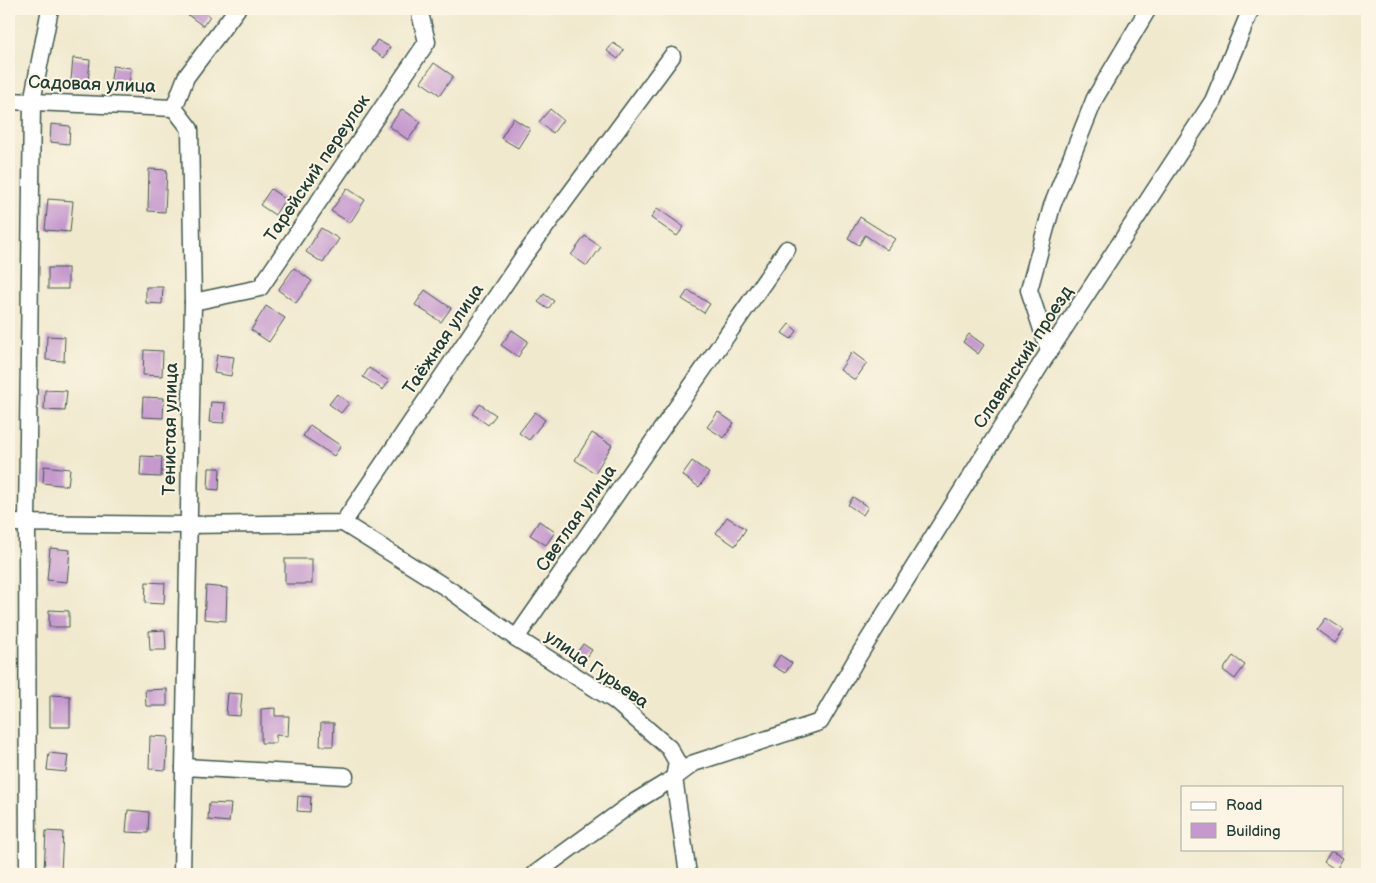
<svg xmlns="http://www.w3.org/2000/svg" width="1376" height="883" viewBox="0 0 1376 883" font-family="'Balsamiq Sans',sans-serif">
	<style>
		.building { fill: #c599ce }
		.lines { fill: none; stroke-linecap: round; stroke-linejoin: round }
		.minor-casing { stroke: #3e574b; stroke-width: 19 }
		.minor { stroke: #fff; stroke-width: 16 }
		.labels { text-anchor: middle; stroke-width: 4; stroke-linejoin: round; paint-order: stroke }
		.street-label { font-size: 18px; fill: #1f3d34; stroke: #fcf5e5 }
	</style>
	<rect width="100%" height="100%" fill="#fcf5e5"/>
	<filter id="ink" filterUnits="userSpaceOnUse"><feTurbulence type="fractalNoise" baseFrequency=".02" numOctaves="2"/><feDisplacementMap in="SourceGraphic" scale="10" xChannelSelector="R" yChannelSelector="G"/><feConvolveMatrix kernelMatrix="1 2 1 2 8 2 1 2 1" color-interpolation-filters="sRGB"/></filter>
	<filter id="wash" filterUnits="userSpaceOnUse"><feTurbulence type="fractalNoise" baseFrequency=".0096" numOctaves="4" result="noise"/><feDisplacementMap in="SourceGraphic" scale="20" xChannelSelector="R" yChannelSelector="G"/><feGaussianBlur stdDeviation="1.12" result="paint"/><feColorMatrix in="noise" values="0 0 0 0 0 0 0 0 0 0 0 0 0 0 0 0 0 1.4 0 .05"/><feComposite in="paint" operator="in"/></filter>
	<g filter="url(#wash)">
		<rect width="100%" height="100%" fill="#f0e9ce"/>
		<g id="blocks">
			<g class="building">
				<path d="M180,9H201L210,16L203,26Z"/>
				<path d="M377,40L390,47L384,58L371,50Z"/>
				<path d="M613,43L624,50L618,59L607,51Z"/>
				<path d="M73,58L90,60L88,83L71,81Z"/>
				<path d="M434,63L453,76L440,95L421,82Z"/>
				<path d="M113,66L131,68L129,87L110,85Z"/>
				<path d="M402,109L421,122L408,140L389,126Z"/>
				<path d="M550,109L563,120L553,133L539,122Z"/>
				<path d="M513,118L530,129L518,148L501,138Z"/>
				<path d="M51,124L70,126L69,144L50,142Z"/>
				<path d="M149,169L167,170L165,212L148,211Z"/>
				<path d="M347,188L365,200L350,223L331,211Z"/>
				<path d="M271,189L285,199L275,215L260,205Z"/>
				<path d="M48,199L73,201L70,232L45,230Z"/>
				<path d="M657,208L684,227L677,236L651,218Z"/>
				<path d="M860,217L895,239L887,250L865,235L859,245L848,238Z"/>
				<path d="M321,228L339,239L323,263L306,252Z"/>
				<path d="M585,236L601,247L587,266L571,255Z"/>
				<rect x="48" y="268" width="20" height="21"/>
				<path d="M294,268L312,281L296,303L278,290Z"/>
				<path d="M146,287H163L162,304L146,303Z"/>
				<path d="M425,290L451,308L441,322L415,305Z"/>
				<path d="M688,290L710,304L704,313L682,299Z"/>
				<path d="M544,294L554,301L548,309L538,302Z"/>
				<path d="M266,306L285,318L269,342L251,330Z"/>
				<path d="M789,324L797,331L791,339L782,333Z"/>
				<path d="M512,330L528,341L518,357L501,345Z"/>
				<path d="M969,334L984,345L978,354L963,342Z"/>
				<path d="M47,336L65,337L64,361L46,360Z"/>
				<path d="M144,350L163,351L162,376L143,375Z"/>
				<path d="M852,352L867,363L855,380L840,370Z"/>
				<path d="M217,355L234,357L231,376L214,373Z"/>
				<path d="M369,368L389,381L383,390L363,377Z"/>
				<path d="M45,390L67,391L65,411L44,410Z"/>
				<path d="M337,394L349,403L341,413L329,404Z"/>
				<path d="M143,397L164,398L163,418L142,417Z"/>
				<path d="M211,402L225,403L224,423L209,422Z"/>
				<path d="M480,404L496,415L488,425L473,414Z"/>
				<path d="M535,412L545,420L529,440L519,433Z"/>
				<path d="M718,412L734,423L724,438L707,427Z"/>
				<path d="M310,425L341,446L334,456L303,436Z"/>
				<path d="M592,433L612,445L595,473L575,460Z"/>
				<path d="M141,456L162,457L161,477L140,476Z"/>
				<path d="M692,461L709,473L699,487L682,475Z"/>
				<path d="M44,466L70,469L68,486L43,483Z"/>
				<path d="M209,468H220L219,490L208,489Z"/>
				<path d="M853,497L868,507L863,515L848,505Z"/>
				<path d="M727,517L746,529L735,546L716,533Z"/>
				<path d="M539,521L555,532L546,545L530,535Z"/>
				<path d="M50,548L70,550L67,582L47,580Z"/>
				<rect x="285" y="559" width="27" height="25"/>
				<path d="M146,582L165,583L164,604L145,603Z"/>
				<path d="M206,586L227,588L226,621L204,619Z"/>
				<path d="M49,610L69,611V627H49Z"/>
				<path d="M1326,618L1344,630L1335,643L1317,630Z"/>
				<path d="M165,630L166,650H150L149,631Z"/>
				<path d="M583,644L592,650L583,663L574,657Z"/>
				<path d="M780,655L792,663L785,673L773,666Z"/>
				<path d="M1233,656L1245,665L1235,679L1223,670Z"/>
				<path d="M167,689V706H146L145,690Z"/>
				<path d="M228,693L242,694L240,716L226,715Z"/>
				<path d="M50,695L70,696V727H50Z"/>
				<path d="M275,708V716H289L288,736L276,735V743H261V709Z"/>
				<path d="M321,723H334L333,746H320Z"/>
				<path d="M150,736L168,737L166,770L149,769Z"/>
				<path d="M49,753L68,755L66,772L47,770Z"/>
				<path d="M298,796L311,797L310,812L297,811Z"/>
				<path d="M209,803L231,804L229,822L208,820Z"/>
				<path d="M128,810L149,812L148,833L126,832Z"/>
				<path d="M46,831L63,832L61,872L44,871Z"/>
				<path d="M1331,851L1343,858L1336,870L1324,862Z"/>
			</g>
		</g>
	</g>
	<g filter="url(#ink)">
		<use href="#blocks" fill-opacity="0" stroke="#3e574b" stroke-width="1"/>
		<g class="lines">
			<g class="minor-casing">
				<g id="minor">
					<path d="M9,101L174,108"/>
					<path d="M193,302L260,288L427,42L419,9"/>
					<path d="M1049,351L1029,290L1052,206L1095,98L1148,9"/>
					<path d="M9,523L188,525L343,523L521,260L672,56"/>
					<path d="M343,523L450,590L516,638L787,249"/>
					<path d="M516,638L615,701L669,748L677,762L674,778L688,874"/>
					<path d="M184,767L345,776"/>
					<path d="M28,874L27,523L32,102L50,9"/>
					<path d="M182,874L193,302L190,129L174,108L186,77L237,9"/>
					<path d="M535,874L631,804L674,778L694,763L820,722L857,658L1043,361L1213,101L1251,9"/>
				</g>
			</g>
			<use href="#minor" class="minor"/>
		</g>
	</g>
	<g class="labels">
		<g class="street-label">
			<text transform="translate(92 84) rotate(2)" y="6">Садовая улица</text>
			<text transform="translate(317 168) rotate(-56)" y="6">Тарейский переулок</text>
			<text transform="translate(443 339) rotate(-56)" y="6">Таёжная улица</text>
			<text transform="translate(1023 357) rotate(-57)" y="6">Славянский проезд</text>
			<text transform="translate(170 429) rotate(-89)" y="6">Тенистая улица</text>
			<text transform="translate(576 518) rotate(-55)" y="6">Светлая улица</text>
			<text transform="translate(597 669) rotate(35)" y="6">улица Гурьева</text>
		</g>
	</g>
	<rect width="1376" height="883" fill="none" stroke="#fcf5e5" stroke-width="30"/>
	<rect x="1181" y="786" width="162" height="65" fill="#fcf5e5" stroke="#a4ab9e"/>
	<rect x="1191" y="802" width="25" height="8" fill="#ffffff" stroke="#a4ab9e"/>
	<text x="1226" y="810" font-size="15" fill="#1f3d34">Road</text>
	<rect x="1191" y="823" width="25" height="15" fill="#c599ce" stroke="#a4ab9e"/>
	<text x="1226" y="836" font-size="15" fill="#1f3d34">Building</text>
</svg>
